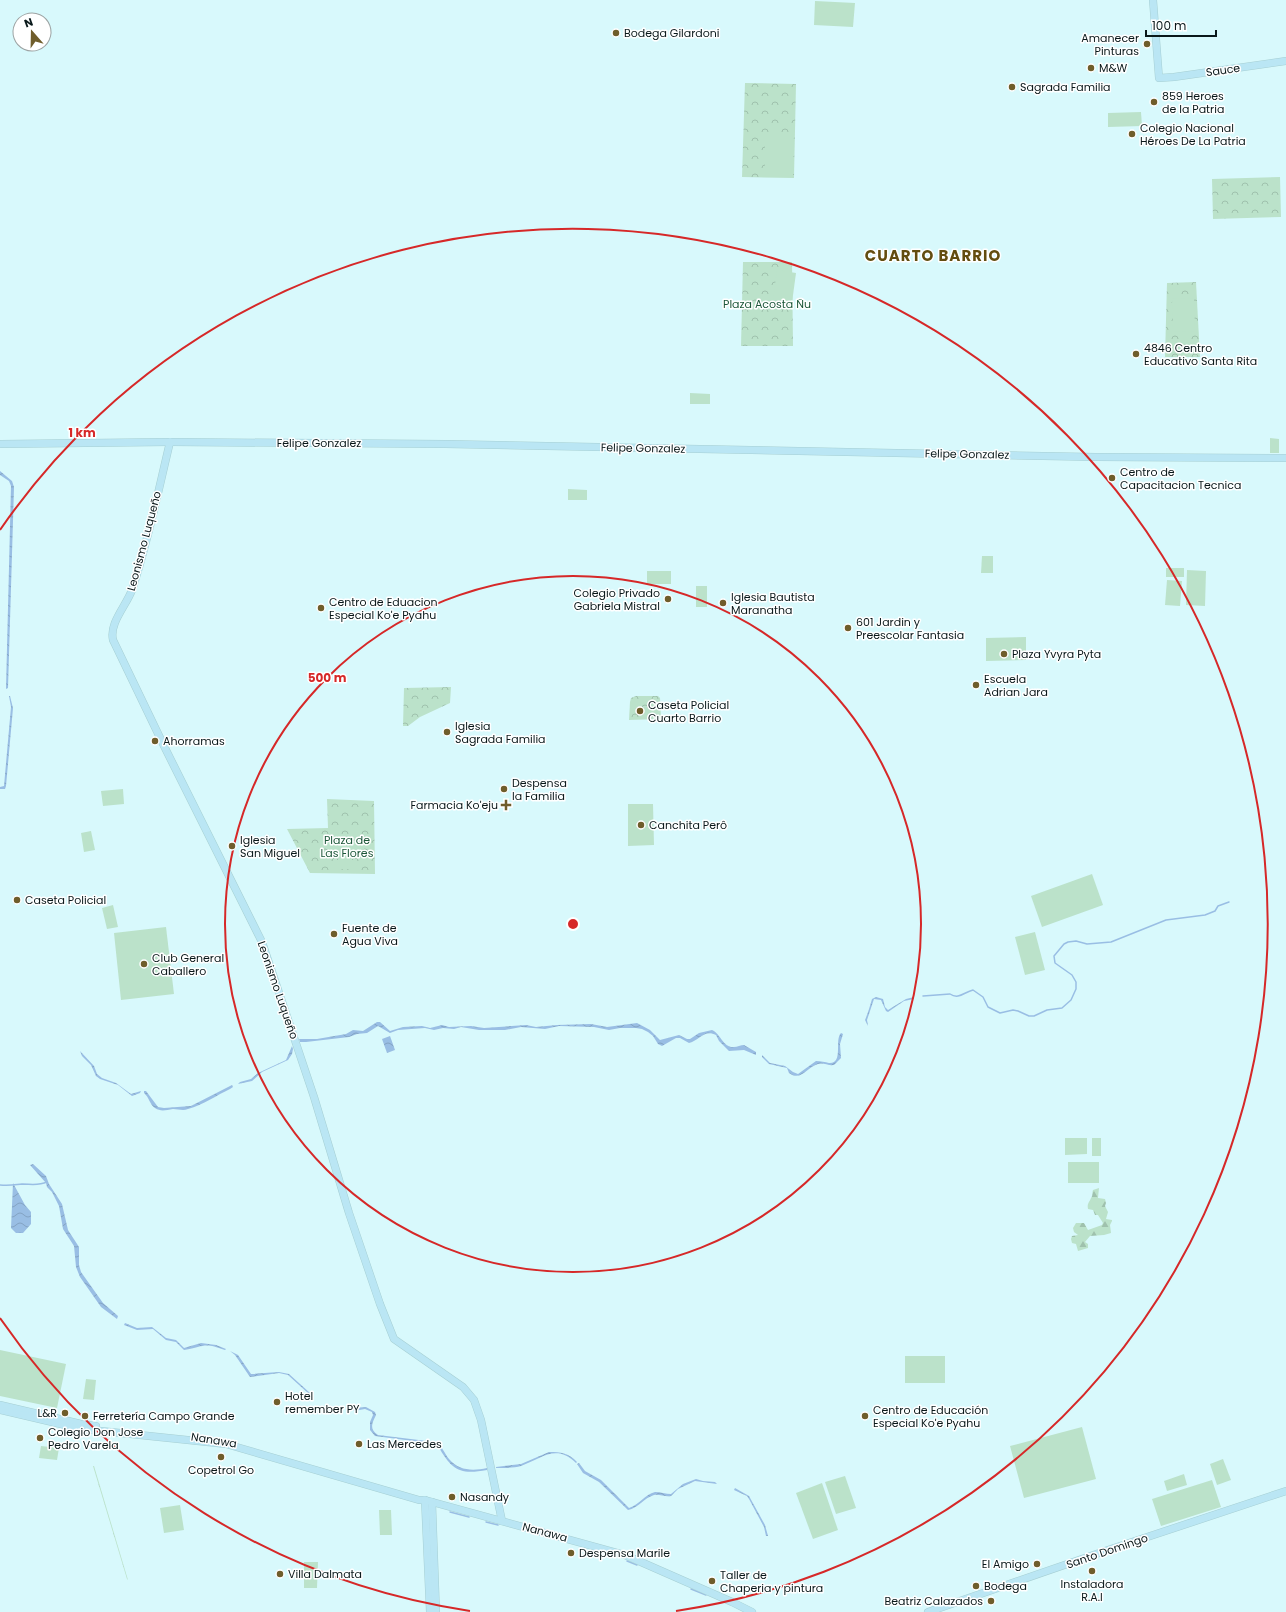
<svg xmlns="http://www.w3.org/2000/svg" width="1286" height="1612" viewBox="0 0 1286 1612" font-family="Poppins,sans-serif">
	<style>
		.grass { fill: url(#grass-tufts) }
		.forest { fill: url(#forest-firs) }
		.park { fill: url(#park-crowns) }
		.garden { fill: #bbe2ca }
		.water { fill: url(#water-waves) }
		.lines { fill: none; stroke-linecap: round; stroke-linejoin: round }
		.stream { stroke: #99bee4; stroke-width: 1.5 }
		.secondary-casing { stroke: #a6cfd3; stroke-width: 8 }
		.secondary { stroke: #bae6f4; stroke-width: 7 }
		.ring { fill: none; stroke: #d62828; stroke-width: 2 }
		.poi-dot { fill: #6f5d2b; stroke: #fff; stroke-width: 1.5 }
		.labels { text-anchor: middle; stroke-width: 3; stroke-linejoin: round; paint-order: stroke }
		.poi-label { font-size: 11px; fill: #09181a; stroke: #fff; text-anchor: start }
		.street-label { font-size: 11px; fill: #09181a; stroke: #fff }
		.park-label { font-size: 11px; fill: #1c5739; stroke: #fff }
		.district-label { font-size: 15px; font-weight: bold; letter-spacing: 1px; fill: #624d10; stroke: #fff }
		.centre { fill: #d62828; stroke: #fff; stroke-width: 2 }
		.ring-label { font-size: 12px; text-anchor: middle; font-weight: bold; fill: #d62828; stroke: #fff; stroke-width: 3; stroke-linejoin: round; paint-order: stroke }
	</style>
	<defs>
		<pattern id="grass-tufts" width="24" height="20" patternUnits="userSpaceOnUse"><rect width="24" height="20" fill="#bbe2ca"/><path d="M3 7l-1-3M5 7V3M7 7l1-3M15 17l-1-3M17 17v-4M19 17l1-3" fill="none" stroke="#9fc1ad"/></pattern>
		<pattern id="forest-firs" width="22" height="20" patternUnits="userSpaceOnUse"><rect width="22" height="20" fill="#bbe2ca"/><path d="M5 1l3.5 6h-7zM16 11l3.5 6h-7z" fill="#9fc1ad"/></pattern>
		<pattern id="park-crowns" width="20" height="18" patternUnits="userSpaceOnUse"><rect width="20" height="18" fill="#bbe2ca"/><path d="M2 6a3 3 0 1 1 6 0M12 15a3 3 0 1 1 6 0" fill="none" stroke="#9fc1ad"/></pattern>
		<pattern id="water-waves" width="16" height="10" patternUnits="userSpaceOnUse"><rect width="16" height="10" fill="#99bee4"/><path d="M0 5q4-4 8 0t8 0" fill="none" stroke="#82a3c3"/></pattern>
	</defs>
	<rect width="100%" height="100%" fill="#d8f9fc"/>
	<path class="grass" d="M93,1466H94L128,1580L127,1579Z"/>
	<path class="forest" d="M1099,1188L1098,1198L1105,1199L1106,1203L1105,1206L1108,1212L1106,1219L1112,1220V1221L1110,1225L1111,1233L1104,1235L1090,1236L1085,1242L1088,1244V1248L1078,1251L1076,1244L1072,1243L1071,1239L1072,1236L1078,1235L1074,1232L1073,1228L1076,1223H1084L1088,1230L1102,1225L1103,1223L1098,1215H1095L1093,1210L1088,1209C1087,1203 1089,1203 1091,1198C1093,1196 1092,1193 1093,1190Z"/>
	<g class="park">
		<path d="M745,83L796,84L794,178L742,177Z"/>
		<path d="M1280,177L1281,217L1213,219L1212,179Z"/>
		<path d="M743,262H792L793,346H741Z"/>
		<path d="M1196,282L1200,357H1165L1167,283Z"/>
		<path d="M451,687L450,703L420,717L408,726H403L404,688Z"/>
		<path d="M636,696H658L660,698L661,719L629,720L630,702L631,698Z"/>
		<path d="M327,799L374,801L375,874L310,873L287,829L328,828Z"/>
	</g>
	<g class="garden">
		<path d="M815,1L855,3L853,27L814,25Z"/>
		<path d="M1141,112L1142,126L1108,127V113Z"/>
		<path d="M765,133H794L793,177H765Z"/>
		<path d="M777,270L796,273L791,310L772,308Z"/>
		<path d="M1194,298L1195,331L1173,332L1172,299Z"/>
		<path d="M690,393L710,394V404H690Z"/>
		<path d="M1270,438L1279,439V453H1270Z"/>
		<path d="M568,489L587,490V500H568Z"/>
		<path d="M982,556H993V573H981Z"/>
		<rect x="1166" y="568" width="18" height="9"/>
		<path d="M1187,570L1206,571L1205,606L1186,605Z"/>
		<rect x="647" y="571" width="24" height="13"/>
		<path d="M1167,580L1182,581L1180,606L1165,605Z"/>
		<rect x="696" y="586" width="11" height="21"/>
		<path d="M1026,637V660L986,661V638Z"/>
		<path d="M123,789L124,804L103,806L101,791Z"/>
		<path d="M628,804H653L654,845L628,846Z"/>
		<path d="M91,831L95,850L84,852L81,833Z"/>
		<rect x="333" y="860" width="20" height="9"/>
		<path d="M1092,874L1103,905L1042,927L1031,896Z"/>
		<path d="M113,905L118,927L107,929L102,908Z"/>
		<path d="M166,927L174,994L121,1000L114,933Z"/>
		<path d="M1035,932L1045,970L1025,975L1015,937Z"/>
		<path d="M1065,1138H1087V1154L1065,1155Z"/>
		<rect x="1092" y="1138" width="9" height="18"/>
		<rect x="1068" y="1162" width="31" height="21"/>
		<path d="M0,1350L66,1364L57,1408L0,1396Z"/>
		<rect x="905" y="1356" width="40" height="27"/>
		<path d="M86,1379L96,1380L94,1400L83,1399Z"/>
		<path d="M1082,1427L1096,1479L1024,1498L1010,1446Z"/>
		<path d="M41,1446L59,1448L57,1460L39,1458Z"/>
		<path d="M1223,1459L1231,1480L1217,1485L1210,1464Z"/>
		<path d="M1184,1474L1187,1485L1167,1491L1164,1481Z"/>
		<path d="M845,1476L856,1508L836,1514L825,1482Z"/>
		<path d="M1212,1480L1221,1507L1161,1526L1152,1499Z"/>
		<path d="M822,1483L838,1530L813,1539L796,1493Z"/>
		<path d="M180,1505L184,1530L164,1533L160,1508Z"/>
		<path d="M379,1510H391L392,1535H380Z"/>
		<path d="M304,1562H318L317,1588H304Z"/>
	</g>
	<g class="water">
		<path d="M0,471L12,481L14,487L8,688L6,689L11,486L9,481L0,475Z"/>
		<path d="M9,696H10L13,708L6,786L5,789H0V787L4,786L11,707Z"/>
		<path d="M876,997L883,999L885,1007L888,1010L906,999L914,997V999L904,1001L888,1012L886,1011L881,1000L874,999L867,1020L868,1026L865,1020C868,1013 870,1006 872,999Z"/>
		<path d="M377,1022H380L390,1031L403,1027L422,1026L430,1028L442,1025L449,1027L471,1026L484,1028L526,1025L536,1027L557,1025L591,1024L607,1027L637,1023L650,1030L660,1040L679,1035L687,1039H690L699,1033L712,1030C721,1034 723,1048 734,1047C737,1047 741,1045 744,1045L756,1052V1055L744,1050L729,1051L719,1041L716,1035C704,1029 700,1040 689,1043L680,1038H676L662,1046L658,1044L653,1036L648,1032L642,1029L636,1028H620L609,1030L594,1027L559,1026L545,1029L521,1027L505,1030H479L461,1027L454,1029L443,1028L434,1030L425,1028L398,1030L390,1033L378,1026L367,1033L357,1034L349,1037L306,1042H300L299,1039H317L346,1034L353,1030L363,1031Z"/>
		<path d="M841,1033L843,1034L840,1044L841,1058L834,1065C828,1066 823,1062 818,1064C807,1067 801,1082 789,1073L787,1068L769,1064L762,1057V1055L770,1063L785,1066L793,1072L798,1074L816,1061C821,1061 825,1062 829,1063C844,1064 834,1040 841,1033Z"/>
		<path d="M390,1036L395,1050L387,1053L382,1039Z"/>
		<path d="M292,1046L293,1049L292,1054L288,1060L262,1072L252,1081L238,1084L240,1082L251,1079L258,1073L286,1060Z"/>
		<path d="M80,1051L94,1066L97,1074L102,1078L116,1083L131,1094L141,1091L140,1093L132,1096L118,1085L100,1079L96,1076L91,1065L82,1056Z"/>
		<path d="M232,1085L233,1087L230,1089C217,1095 203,1105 188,1109C183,1111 178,1109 173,1109C166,1110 161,1112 155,1108C150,1105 149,1097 144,1093V1091H146L158,1107L164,1108L191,1106Z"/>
		<path d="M33,1164L46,1176L49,1184L62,1204L68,1230L79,1247V1265L81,1272L103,1303L118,1316L117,1319L101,1307L80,1277L76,1267L74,1246L63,1229L59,1206L52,1192L47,1187L46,1183L30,1165Z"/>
		<path d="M13,1183L25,1205L31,1212V1224L23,1233H16L11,1228Z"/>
		<path d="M125,1323L137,1328L152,1327L166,1338L176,1340L184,1348L201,1343L216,1345L226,1349L225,1350C204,1342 205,1346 184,1350L176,1342L166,1340L153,1329L137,1330L124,1325Z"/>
		<path d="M230,1351L238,1355L251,1374L279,1372L289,1374L310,1393L313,1400H312L309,1394L288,1375L279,1373L250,1377L235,1355Z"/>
		<path d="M366,1407L375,1412L376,1415C372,1423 369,1429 378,1435L435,1442C442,1445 444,1453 449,1459C459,1471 473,1471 487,1468V1470C459,1475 452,1470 438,1446L436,1444L375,1436L370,1430V1422L373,1415L372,1412L365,1409L354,1411L353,1408Z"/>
		<path d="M549,1452C561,1452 569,1453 577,1462L576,1463C556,1443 541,1459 521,1466C514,1468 504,1468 496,1468V1467L521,1464Z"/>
		<path d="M579,1463L585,1471L601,1480L629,1508C639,1505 645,1494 655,1492C660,1492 666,1494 671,1494L683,1484L696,1479L703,1481L715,1482L717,1484L695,1481L678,1489L671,1496C665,1497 659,1494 654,1495C644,1498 638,1508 628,1510L599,1482L583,1473L577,1464Z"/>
		<path d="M735,1488L749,1496L765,1525L768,1536H766L764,1527L749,1499L747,1496L734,1490Z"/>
	</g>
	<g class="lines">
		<g class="stream">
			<path d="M923,996L950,994C959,1000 964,992 973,990L983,997L988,1007L1000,1013L1013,1010L1018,1011L1029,1016H1034L1047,1010L1062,1008L1071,1000L1076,989V982L1072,975L1055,963L1054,956L1064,944L1068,942L1076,941L1087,944L1111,942L1166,920L1205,915L1215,911L1218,906L1229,902"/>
			<path d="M0,1185C9,1186 13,1185 22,1184C31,1184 38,1186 47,1182"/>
			<path d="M450,1512L469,1517"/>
			<path d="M486,1522L498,1525"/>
			<path d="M627,1561L637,1565"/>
			<path d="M691,1589L706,1595"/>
		</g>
		<g class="secondary-casing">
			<g id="secondary">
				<path d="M1153,0L1159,78L1174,77L1286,61"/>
				<path d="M170,442C158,492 148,542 132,590C126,606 109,623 113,640L164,746L262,942L314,1097L349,1213L380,1304L394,1339L463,1387L474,1400L481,1420L502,1521"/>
				<path d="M0,444L170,442L445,444L1096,457L1286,458"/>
				<path d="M0,1405L81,1424L96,1426"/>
				<path d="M0,1410L82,1429L226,1444L419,1500H425L625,1555L732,1602L752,1612"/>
				<path d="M425,1500L430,1612"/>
				<path d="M432,1502L436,1612"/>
				<path d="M928,1612L1105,1551L1286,1491"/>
			</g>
		</g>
		<use href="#secondary" class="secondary"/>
	</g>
	<g class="ring">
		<circle cx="573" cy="924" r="348"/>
		<path d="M470 1611A695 695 0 0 1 0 1318M0 530A695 695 0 1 1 676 1611"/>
	</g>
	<g class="poi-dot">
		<circle cx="616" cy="33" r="4"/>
		<circle cx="1147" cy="44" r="4"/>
		<circle cx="1091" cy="68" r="4"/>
		<circle cx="1012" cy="87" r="4"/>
		<circle cx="1154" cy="102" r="4"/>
		<circle cx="1132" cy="134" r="4"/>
		<circle cx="1136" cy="354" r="4"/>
		<circle cx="1112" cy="478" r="4"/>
		<circle cx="668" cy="599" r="4"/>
		<circle cx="723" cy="603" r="4"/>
		<circle cx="321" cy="608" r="4"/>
		<circle cx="848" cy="628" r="4"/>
		<circle cx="1004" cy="654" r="4"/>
		<circle cx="976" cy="685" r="4"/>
		<circle cx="640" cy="711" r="4"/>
		<circle cx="447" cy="732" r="4"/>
		<circle cx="155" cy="741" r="4"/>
		<circle cx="504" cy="789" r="4"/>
		<path d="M504 799h4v4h4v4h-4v4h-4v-4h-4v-4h4z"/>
		<circle cx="641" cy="825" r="4"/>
		<circle cx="232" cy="846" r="4"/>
		<circle cx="17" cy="900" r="4"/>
		<circle cx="334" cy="934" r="4"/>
		<circle cx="144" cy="964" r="4"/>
		<circle cx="277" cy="1402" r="4"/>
		<circle cx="65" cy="1413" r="4"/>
		<circle cx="85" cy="1416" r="4"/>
		<circle cx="865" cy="1416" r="4"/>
		<circle cx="40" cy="1438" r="4"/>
		<circle cx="359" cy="1444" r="4"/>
		<circle cx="221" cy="1457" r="4"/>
		<circle cx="452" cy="1497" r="4"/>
		<circle cx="571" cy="1553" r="4"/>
		<circle cx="1037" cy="1564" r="4"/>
		<circle cx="1092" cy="1571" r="4"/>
		<circle cx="280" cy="1574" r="4"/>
		<circle cx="712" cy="1581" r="4"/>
		<circle cx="976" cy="1586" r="4"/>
		<circle cx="991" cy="1601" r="4"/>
	</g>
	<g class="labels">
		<g class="poi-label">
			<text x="624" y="37">Bodega Gilardoni</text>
			<text x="1139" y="42" text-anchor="end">Amanecer<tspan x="1139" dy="13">Pinturas</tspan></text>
			<text x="1099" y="72">M&amp;W</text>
			<text x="1020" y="91">Sagrada Familia</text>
			<text x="1162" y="100">859 Heroes<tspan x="1162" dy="13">de la Patria</tspan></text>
			<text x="1140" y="132">Colegio Nacional<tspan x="1140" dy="13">Héroes De La Patria</tspan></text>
			<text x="1144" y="352">4846 Centro<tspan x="1144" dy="13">Educativo Santa Rita</tspan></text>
			<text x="1120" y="476">Centro de<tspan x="1120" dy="13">Capacitacion Tecnica</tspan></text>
			<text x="660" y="597" text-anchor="end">Colegio Privado<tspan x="660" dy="13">Gabriela Mistral</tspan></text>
			<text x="731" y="601">Iglesia Bautista<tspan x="731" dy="13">Maranatha</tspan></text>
			<text x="329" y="606">Centro de Eduacion<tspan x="329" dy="13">Especial Ko'e Pyahu</tspan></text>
			<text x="856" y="626">601 Jardin y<tspan x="856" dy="13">Preescolar Fantasia</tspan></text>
			<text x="1012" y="658">Plaza Yvyra Pyta</text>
			<text x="984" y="683">Escuela<tspan x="984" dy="13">Adrian Jara</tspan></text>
			<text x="648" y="709">Caseta Policial<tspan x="648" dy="13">Cuarto Barrio</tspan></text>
			<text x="455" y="730">Iglesia<tspan x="455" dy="13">Sagrada Familia</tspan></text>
			<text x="163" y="745">Ahorramas</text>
			<text x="512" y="787">Despensa<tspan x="512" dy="13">la Familia</tspan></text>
			<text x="498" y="809" text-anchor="end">Farmacia Ko'eju</text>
			<text x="649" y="829">Canchita Perô</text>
			<text x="240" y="844">Iglesia<tspan x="240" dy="13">San Miguel</tspan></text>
			<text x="25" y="904">Caseta Policial</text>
			<text x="342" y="932">Fuente de<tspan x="342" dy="13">Agua Viva</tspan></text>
			<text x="152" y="962">Club General<tspan x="152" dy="13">Caballero</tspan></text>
			<text x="285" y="1400">Hotel<tspan x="285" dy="13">remember PY</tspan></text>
			<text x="873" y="1414">Centro de Educación<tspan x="873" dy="13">Especial Ko'e Pyahu</tspan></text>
			<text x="57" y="1417" text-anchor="end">L&amp;R</text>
			<text x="93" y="1420">Ferretería Campo Grande</text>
			<text x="48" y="1436">Colegio Don Jose<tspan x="48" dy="13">Pedro Varela</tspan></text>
			<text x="367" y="1448">Las Mercedes</text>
			<text x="221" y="1474" text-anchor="middle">Copetrol Go</text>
			<text x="460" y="1501">Nasandy</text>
			<text x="579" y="1557">Despensa Marile</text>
			<text x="1029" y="1568" text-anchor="end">El Amigo</text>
			<text x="288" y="1578">Villa Dalmata</text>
			<text x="720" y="1579">Taller de<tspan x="720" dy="13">Chaperia y pintura</tspan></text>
			<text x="1092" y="1588" text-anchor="middle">Instaladora<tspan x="1092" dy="13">R.A.I</tspan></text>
			<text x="984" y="1590">Bodega</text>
			<text x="983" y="1605" text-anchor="end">Beatriz Calazados</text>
		</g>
		<g class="street-label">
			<text transform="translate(1223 70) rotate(-8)" y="4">Sauce</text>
			<text x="319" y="447">Felipe Gonzalez</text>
			<text transform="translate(643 448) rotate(1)" y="4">Felipe Gonzalez</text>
			<text transform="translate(967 454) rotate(1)" y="4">Felipe Gonzalez</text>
			<text transform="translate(144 541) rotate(-75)" y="4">Leonismo Luqueño</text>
			<text transform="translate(278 990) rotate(71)" y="4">Leonismo Luqueño</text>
			<text transform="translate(214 1440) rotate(9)" y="4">Nanawa</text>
			<text transform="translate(545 1532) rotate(15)" y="4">Nanawa</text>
			<text transform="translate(1107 1551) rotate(-19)" y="4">Santo Domingo</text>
		</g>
		<g class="park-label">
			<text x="767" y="308">Plaza Acosta Ñu</text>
			<text x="347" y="844">Plaza de<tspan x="347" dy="13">Las Flores</tspan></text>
		</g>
		<g class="district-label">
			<text x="933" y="261">CUARTO BARRIO</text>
		</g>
	</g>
	<circle cx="573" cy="924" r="6" class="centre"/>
	<g class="ring-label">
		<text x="82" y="437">1 km</text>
		<text x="327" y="682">500 m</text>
	</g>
	<g transform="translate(32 32) rotate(340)"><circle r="19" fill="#ffffff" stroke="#9da3a3"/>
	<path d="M0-3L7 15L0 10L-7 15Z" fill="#6f5d2b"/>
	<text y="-6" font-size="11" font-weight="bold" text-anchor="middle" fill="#09181a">N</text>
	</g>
	<path d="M1146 30v6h70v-6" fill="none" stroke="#09181a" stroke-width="2"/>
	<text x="1152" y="30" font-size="12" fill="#09181a" stroke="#ffffff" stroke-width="3" paint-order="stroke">100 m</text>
</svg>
